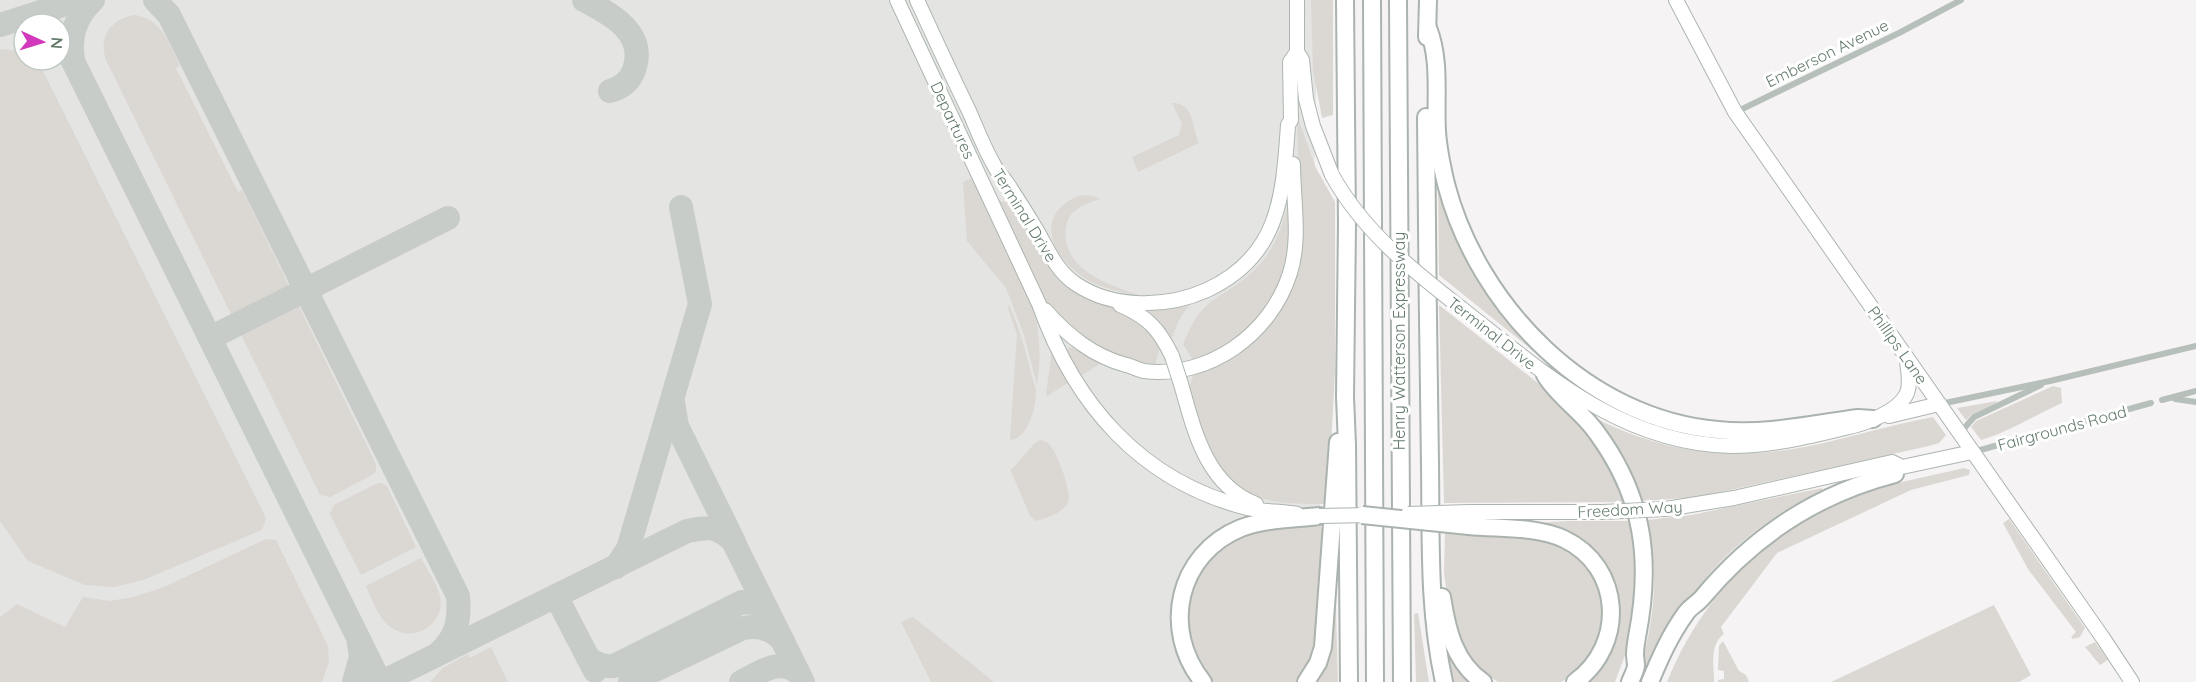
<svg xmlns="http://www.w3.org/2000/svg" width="2196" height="682" viewBox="0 0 2196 682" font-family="Quicksand,sans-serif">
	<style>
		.built { fill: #e4e4e3; fill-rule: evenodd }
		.green { fill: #dbd7d3 }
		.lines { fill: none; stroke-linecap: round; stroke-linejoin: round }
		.taxiway { stroke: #c8ccc9; stroke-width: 24 }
		.secondary-casing { stroke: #acb6af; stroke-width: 16 }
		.highway-casing { stroke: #abb3ae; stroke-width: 20 }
		.street { stroke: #b7bfba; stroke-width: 6 }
		.secondary { stroke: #fff; stroke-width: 14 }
		.highway { stroke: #fff; stroke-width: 16 }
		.secondary-bridge-casing { stroke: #acb6af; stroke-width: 16; stroke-linecap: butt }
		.highway-bridge-casing { stroke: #abb3ae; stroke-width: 20; stroke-linecap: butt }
		.secondary-bridge { stroke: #fff; stroke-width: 14 }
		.highway-bridge { stroke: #fff; stroke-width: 16 }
		.labels { text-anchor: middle; stroke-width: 6; stroke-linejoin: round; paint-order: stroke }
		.street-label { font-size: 16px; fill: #647b6c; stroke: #fff }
	</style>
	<rect width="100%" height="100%" fill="#f6f3f4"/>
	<path class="built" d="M0,0H1318L1314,189L1324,682H0ZM24,24H60V60H24Z"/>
	<g class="green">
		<path d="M1311,0H1333V115L1322,118L1313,70Z"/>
		<path d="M134,15C162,18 169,44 180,66L176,68L238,192L242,190L376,464V471L372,475L330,497L320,495L106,60C98,37 111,19 134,15Z"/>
		<path d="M5,49L24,53V60H36L39,63L266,518L262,530L143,580L114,587L85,585L28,561L0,521V50Z"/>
		<path d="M1172,103C1195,103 1191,127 1199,143L1138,172L1132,157L1179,135L1182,124Z"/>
		<path d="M1297,116L1316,168L1335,202V372L1328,504C1261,504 1224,501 1202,429C1198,417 1190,401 1190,389C1190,383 1193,376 1195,371L1273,315L1299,207Z"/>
		<path d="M1438,171L1484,281L1618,408L1597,399L1577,386L1439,275Z"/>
		<path d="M973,178L1032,305C1041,333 1041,357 1037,385L1024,335L1006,288L967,241L963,182Z"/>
		<path d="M1081,195L1092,196L1101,199C1086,203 1069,209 1066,227C1060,270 1109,285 1142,296C1125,293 1109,290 1093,283C1055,264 1028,215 1081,195Z"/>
		<path d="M1289,198C1290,220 1291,242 1287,264C1276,309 1238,349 1193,360L1183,344C1189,331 1194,318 1204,308C1217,295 1235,288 1249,275C1273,255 1283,228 1289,198Z"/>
		<path d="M998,201L1011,203L1041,253L1060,279L1095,301L1137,317L1145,323L1160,348L1155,364L1132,363L1110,357L1059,320L1046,302Z"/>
		<path d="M1197,299C1183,310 1178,321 1172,338L1158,320L1145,309Z"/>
		<path d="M1009,305C1019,327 1025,349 1031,372C1032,378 1035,385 1036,390C1036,407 1029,438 1010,440L1017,334L1008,309Z"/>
		<path d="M1439,305L1572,410L1595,436L1628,502L1444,503Z"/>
		<path d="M1071,347L1101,363L1079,377L1065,351Z"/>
		<path d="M1052,349L1068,383L1047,396L1046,395Z"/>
		<path d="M2053,386L2061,388L2062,403C2035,415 2009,432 1981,440L1971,427L1976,421Z"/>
		<path d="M1997,401L1996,403L1971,415L1966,420L1957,408Z"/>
		<path d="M1933,417L1946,435L1939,443L1929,446L1726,491L1689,498L1640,501L1595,418C1656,449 1719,460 1786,450C1835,443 1883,426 1933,417Z"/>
		<path d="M1040,440C1044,441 1046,441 1049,444C1057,452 1072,491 1068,502C1063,513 1047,518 1036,521L1030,516L1010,469L1013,468L1035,443Z"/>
		<path d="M1964,468L1970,470L1969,475L1911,490L1777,553L1721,627L1724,634C1709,645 1714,665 1714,682H1667C1701,597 1767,530 1853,497C1888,483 1927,477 1964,468Z"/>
		<path d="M378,483H382L387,486L416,547L361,575L330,514L334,505Z"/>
		<path d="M1822,488V490C1772,515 1723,550 1692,597C1674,624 1660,654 1644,682H1636C1654,626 1660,578 1647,520L1691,515Z"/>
		<path d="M2009,519L2085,628L2080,637L2073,639L2071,637L2076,632L2028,569L2003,523Z"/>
		<path d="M1568,521H1633L1639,574L1630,642L1615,682H1582L1598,667L1612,580L1535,523Z"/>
		<path d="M1300,525L1301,527H1326L1318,646L1305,674L1296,682H1214L1199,663L1188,636V600L1204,563L1239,533Z"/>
		<path d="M1445,532L1530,537L1557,541L1592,568L1606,605L1598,646L1575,674L1561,682H1498L1477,668L1464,651L1449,608L1444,573Z"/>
		<path d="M266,539L276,540L328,646L329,662L322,682H0V617L17,604L65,627L83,597L110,601L134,597L164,587Z"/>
		<path d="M421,558C427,570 437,583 440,596C446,623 415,644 392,628C379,620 373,601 366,586Z"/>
		<path d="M1335,578L1338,682H1313Z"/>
		<path d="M1994,605L2031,675L2019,682H1831Z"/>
		<path d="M1418,613L1429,682H1416L1414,614Z"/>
		<path d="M913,617L994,682H931L901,622Z"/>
		<path d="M1443,632L1476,682H1452Z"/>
		<path d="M1723,641L1739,671L1746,675L1749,682H1718V680L1724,679V671L1718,670L1719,646Z"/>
		<path d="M2095,642L2108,660L2100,665L2085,647Z"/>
		<path d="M491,647L508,682H430L443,668L468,654L470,658Z"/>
	</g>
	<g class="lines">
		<g class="taxiway">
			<path d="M155,0L169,15L458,596C460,620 457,636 439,653"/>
			<path d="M584,0C611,14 647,33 634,70C630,81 621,88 610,91"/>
			<path d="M0,25L78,0"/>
			<path d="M60,35L380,682"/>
			<path d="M73,59C69,36 76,16 93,0"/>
			<path d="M210,338L448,218"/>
			<path d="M673,402L677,426L734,542"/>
			<path d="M616,567L628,549L700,304L681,207"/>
			<path d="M556,596L595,671"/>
			<path d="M588,658C597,664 603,667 614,666L742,602L755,603L766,609"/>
			<path d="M354,682L361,657L359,644"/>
			<path d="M382,682L687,531C709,527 716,525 733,541L803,682"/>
			<path d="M630,682L743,628C759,625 773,629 783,641"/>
			<path d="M741,682C762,672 777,658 798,672"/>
		</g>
		<g class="secondary-casing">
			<g id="secondary">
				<path d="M897,0L1039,304C1075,405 1141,481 1247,508C1264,512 1280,511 1297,514"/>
				<path d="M917,0C934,37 951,74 969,111C977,129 984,148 994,165C997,172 1003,177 1007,183C1017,198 1027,214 1036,229C1048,249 1056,271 1076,284C1113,309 1167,308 1207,290C1280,256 1283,196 1288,125L1291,120L1290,62L1297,52"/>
				<path d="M1297,0V52L1302,60L1306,99L1313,126L1332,175"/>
				<path d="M1676,0L1735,112L2103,638L2132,682"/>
				<path d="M1120,305C1148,317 1159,329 1172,356"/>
				<path d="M1461,308C1544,373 1621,444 1732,446C1771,446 1808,437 1845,428C1864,424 1899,412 1907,393C1911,383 1908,372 1907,361"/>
				<path d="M1045,310C1068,336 1093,356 1126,365C1132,366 1138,370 1144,371C1209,379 1271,334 1290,273C1301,239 1293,199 1293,164"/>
				<path d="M1181,384C1194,430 1206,485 1256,504"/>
				<path d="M1889,416L1939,404"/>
				<path d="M1666,509L1734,498L1892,462L1902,467L1972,452"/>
				<path d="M1469,512H1603"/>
			</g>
		</g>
		<g class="highway-casing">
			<g id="highway">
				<path d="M1345,0L1347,224L1345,397L1347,445L1349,682"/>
				<path d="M1372,0L1375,682"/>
				<path d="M1398,0L1402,682"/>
				<path d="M1428,28C1441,61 1435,96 1437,131C1438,149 1442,167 1446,184C1478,307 1588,419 1718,430C1765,435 1812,424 1858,418L1873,419"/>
				<path d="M1427,37L1428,0"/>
				<path d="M1426,117C1427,233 1428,348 1430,464C1431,537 1428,610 1444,682"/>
				<path d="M1545,375C1558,397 1582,411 1597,433C1644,497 1652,561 1637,637C1636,643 1635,650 1635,655C1635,656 1636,664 1636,665C1636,670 1632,677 1630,682"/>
				<path d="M1469,526C1499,529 1536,526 1564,539C1623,567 1626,645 1575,682"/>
				<path d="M1442,597C1447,629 1454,662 1483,682"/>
				<path d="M1203,682C1161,630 1177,554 1241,528C1265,519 1294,519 1319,516"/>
				<path d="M1306,682L1318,663L1323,647L1338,442"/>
				<path d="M1650,682C1660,658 1670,635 1686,613C1690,607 1697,604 1702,598C1754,535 1817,494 1895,474"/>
			</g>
		</g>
		<g class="street">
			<path d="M1736,112L1899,33L1961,0"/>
			<path d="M2175,399L2196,402"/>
			<path d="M2162,400L2196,391"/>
			<path d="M1940,404L2050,381L2196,346"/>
			<path d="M1961,432L1974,417L2041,385"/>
			<path d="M1973,452L2151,403"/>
		</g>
		<use href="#secondary" class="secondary"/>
		<use href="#highway" class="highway"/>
		<g class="secondary-bridge-casing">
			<g id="secondary-bridge">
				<path d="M1332,175C1363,231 1411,269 1461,308"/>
				<path d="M1172,356L1181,384"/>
				<path d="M1603,512L1666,509"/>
				<path d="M1408,514L1469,512"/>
				<path d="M1319,516L1371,515"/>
			</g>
		</g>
		<g class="highway-bridge-casing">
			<path id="highway-bridge" d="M1362,515L1469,526"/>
		</g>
		<use href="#secondary-bridge" class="secondary-bridge"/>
		<use href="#highway-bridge" class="highway-bridge"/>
	</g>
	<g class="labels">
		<g class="street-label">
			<text transform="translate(1827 53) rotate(-26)" y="6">Emberson Avenue</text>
			<text transform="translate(953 120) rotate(65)" y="6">Departures</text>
			<text transform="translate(1025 215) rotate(58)" y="6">Terminal Drive</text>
			<text transform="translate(1492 333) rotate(38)" y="6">Terminal Drive</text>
			<text transform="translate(1399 341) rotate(-90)" y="6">Henry Watterson Expressway</text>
			<text transform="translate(1898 345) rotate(55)" y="6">Phillips Lane</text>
			<text transform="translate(2062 428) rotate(-15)" y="6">Fairgrounds Road</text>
			<text transform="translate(1630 509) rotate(-3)" y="6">Freedom Way</text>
		</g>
	</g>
	<g transform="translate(42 42) rotate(94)"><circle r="28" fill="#ffffff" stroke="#c1cac4" stroke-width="1.5"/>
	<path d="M0-4.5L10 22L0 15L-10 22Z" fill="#d138bc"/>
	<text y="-9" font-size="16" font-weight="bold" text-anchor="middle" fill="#647b6c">N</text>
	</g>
</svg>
